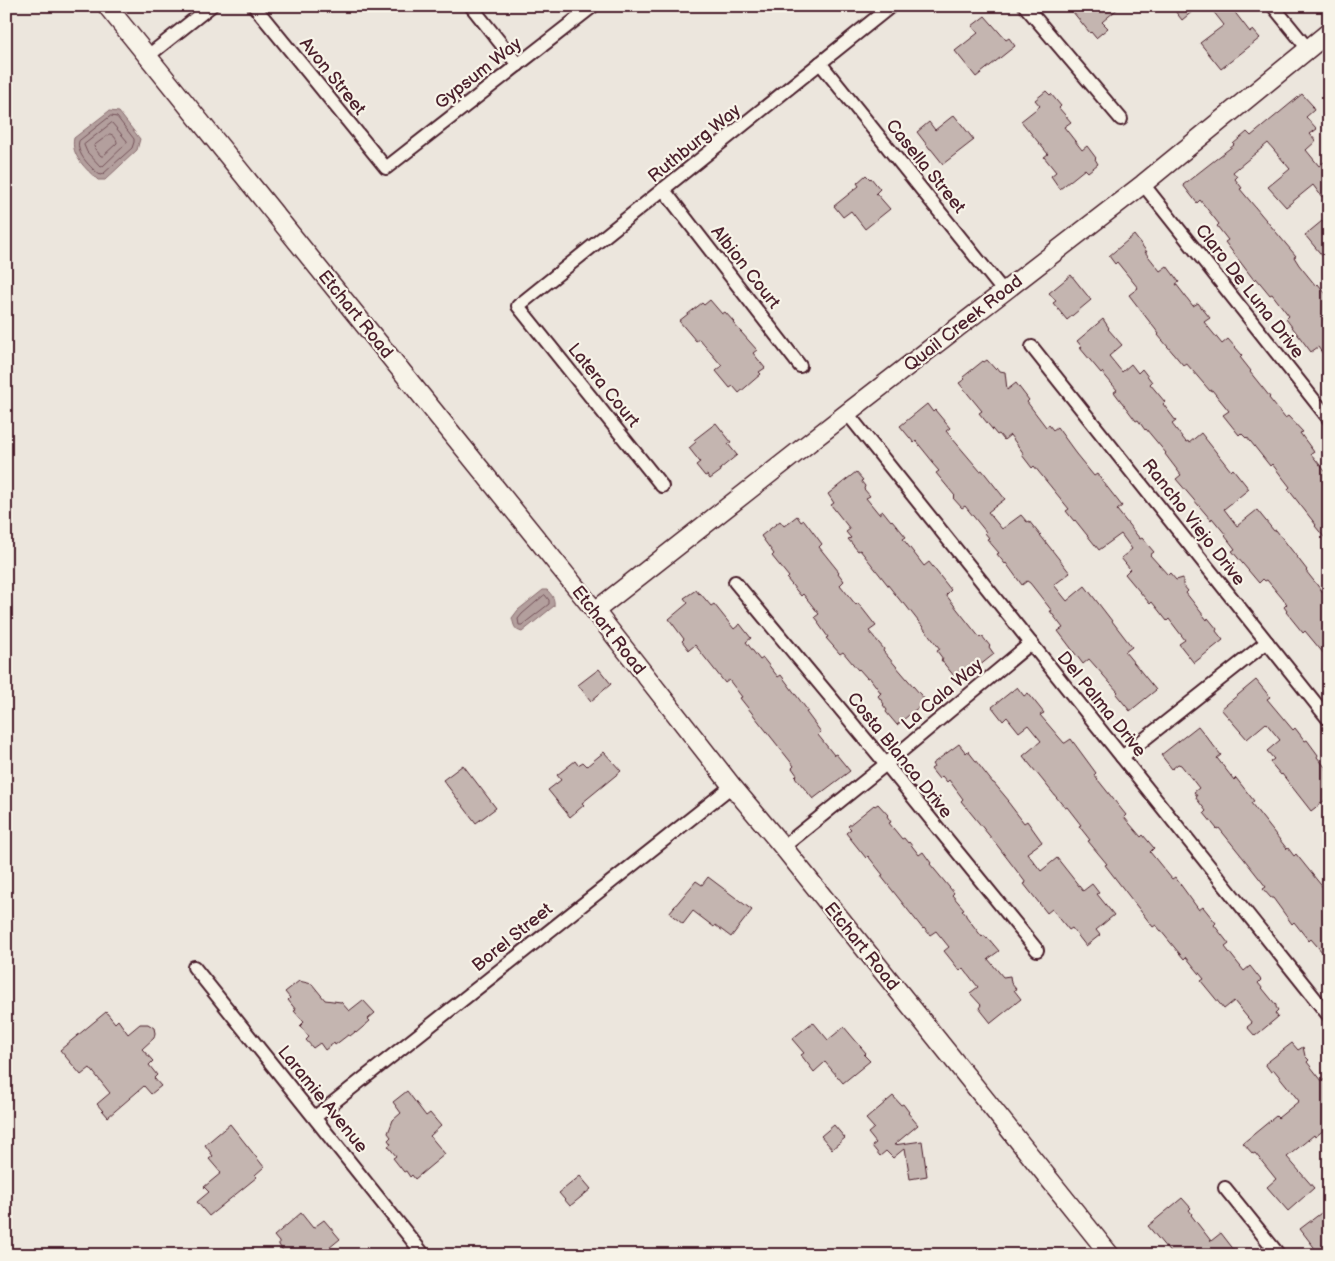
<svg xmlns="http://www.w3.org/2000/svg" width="1335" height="1261" viewBox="0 0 1335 1261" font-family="'Balsamiq Sans',sans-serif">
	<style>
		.water { fill: #b39f9d; stroke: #896c6f }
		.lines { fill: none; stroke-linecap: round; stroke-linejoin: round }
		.shore { stroke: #745259; stroke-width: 1 }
		.building { fill: #c4b5b0; stroke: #4a1f2b }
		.street-casing { stroke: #4a1f2b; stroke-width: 16 }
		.secondary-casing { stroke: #4a1f2b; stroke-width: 21 }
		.street { stroke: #f7f3e8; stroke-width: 12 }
		.secondary { stroke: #f7f3e8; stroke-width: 18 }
		.labels { text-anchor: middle; stroke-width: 4.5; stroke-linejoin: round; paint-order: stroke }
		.street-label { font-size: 18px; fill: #4a1f2b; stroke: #f7f3e8 }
	</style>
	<rect width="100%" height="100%" fill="#ece6dd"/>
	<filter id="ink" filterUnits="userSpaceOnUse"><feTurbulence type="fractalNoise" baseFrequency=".02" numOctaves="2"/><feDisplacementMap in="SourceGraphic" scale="10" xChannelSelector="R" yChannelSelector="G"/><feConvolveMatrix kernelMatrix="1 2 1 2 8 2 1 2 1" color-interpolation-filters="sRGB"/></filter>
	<g filter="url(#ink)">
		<g class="water">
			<path d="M109,111L119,112L140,139L137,150L105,180H98C86,169 70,155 74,138Z"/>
			<path d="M543,590H547C552,595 555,599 554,606L522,632C514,630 514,625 512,618L518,610Z"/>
		</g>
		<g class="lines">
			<g class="shore">
				<path d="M111,116L117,117L134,139V142L132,148L103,174L100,175C91,168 75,153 79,141Z"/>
				<path d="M112,123L127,141V143L103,166L101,167L87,152L84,145Z"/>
				<path d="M110,134C113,134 117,139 117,143L103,156H101L95,149L94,146Z"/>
				<path d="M545,595L549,600V604L522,625H519L518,619L522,614L543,596Z"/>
			</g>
		</g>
		<g class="building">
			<path d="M1068,6H1121L1102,22L1108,28L1096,38L1091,32L1090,33Z"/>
			<path d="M1171,6H1199L1182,20Z"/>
			<path d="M1209,6H1230L1250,32L1253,30L1260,38L1221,69L1200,43L1224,25Z"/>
			<path d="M985,16L1006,40L1009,38L1015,46L976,77L955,51L978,33L972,26Z"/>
			<path d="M1046,91L1050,95L1051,94L1061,106L1059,108L1071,122L1064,127L1082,150L1087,146L1096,158L1095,159L1098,164L1088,172L1085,169L1060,189L1051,176L1056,172L1044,157L1048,154L1021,121L1040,106L1035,100Z"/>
			<path d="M1302,94L1313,106L1312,107L1314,110L1306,117L1317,129L1310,134L1316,141L1306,150L1319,166L1329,158V192L1322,197L1313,185L1286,207L1268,187L1290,169L1268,143L1233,172L1237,177L1235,179L1242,188L1240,189L1296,256L1294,257L1299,265L1316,286L1318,284L1329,298V362L1318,347L1311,352L1286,319L1289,316L1272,294L1270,295L1256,278L1254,280L1225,242L1228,240L1217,226L1219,224L1200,200L1197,203L1183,185L1234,145L1233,144L1247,132L1251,136Z"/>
			<path d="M954,115L974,140L943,164L931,149H930L917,132L929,122L935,130Z"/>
			<path d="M866,175L870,179L871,178L880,189L876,193L890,209L865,229L851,211L843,217L834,206L859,186L857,183Z"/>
			<path d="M1322,221L1329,230V264L1305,235Z"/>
			<path d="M1134,235L1147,252H1145L1160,271L1167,266L1179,282L1176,284L1193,306L1198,303L1210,318L1204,322L1222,344L1228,339L1242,355L1240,357L1251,371L1250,372L1270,397L1269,398L1285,418L1288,416L1303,432L1300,433L1314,452L1311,454L1329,476V543L1315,526L1316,525L1288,489L1290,487L1272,464L1270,466L1247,437L1246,438L1241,433L1239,435L1223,415L1229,411L1212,390L1210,391L1186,363L1183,365L1158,335L1159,334L1129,295L1138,288L1117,262L1115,264L1109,256Z"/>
			<path d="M1071,275L1091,300L1067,320L1053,303L1056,301L1049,293Z"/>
			<path d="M710,300L722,314L725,312L734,322L733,323L757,350L753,353L765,368L759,372L761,374L739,393L733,386L730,388L716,371L722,366L699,339L696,341L679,321L702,303L704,305Z"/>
			<path d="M1103,319L1109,328L1108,329L1122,345L1109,356L1122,372L1131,364L1138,373L1142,369L1152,382L1150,384L1165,402L1163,404L1176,421L1172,424L1186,442L1188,441L1189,443L1201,433L1231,471L1233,469L1249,489L1224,509L1237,526L1257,510L1274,531L1276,530L1283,539L1307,570L1306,571L1329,600V660L1305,631L1303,633L1286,612L1287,611L1284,607L1287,604L1267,580L1265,581L1263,579L1259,583L1232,551L1235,549L1225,536L1226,535L1212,518L1211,520L1176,479L1181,475L1165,454L1166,453L1146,429L1145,430L1138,420L1136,421L1114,392L1117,390L1102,372L1101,373L1080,348L1082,347L1077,341Z"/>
			<path d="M987,360L995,369L997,367L1000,371L1005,372L1007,390L1016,383L1029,400L1027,402L1046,427L1049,425L1053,430L1057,427L1073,449V450L1076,454L1094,476L1097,474L1122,506L1117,510L1140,539L1142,538L1154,552L1150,555L1168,575L1170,573L1176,580L1183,578V585L1188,591L1186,593L1207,620L1208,618L1217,629L1216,631L1223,640L1194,663L1179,644L1185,640L1169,619L1167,621L1152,602L1150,604L1125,574L1130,569L1121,558L1132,549L1121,534L1099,550L1075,520L1074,521L1066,511L1069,509L1034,466L1032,468L1022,455L1024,454L1010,435L1004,440L999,434L997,435L979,413L982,411L959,383L965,379L963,377L983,361L984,362Z"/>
			<path d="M927,404L933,412L935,410L950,428L946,431L980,471L982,470L1005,499L988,512L1002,529L1021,515L1027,522L1029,521L1070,573L1054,585L1067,601L1085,586L1132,647L1125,652L1156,690L1130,711L1116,694L1118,692L1089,659L1083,664L1058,631L1063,628L1050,611H1052L1030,583L1027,581L1022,585L1006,563L1005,564L997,554L999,553L987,539L989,538L985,533L986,532L965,506L962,508L953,498L955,496L936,473L939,471L932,463L933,462L916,441L914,443L900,426Z"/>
			<path d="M716,423L731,442L728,444L737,455L720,469L721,471L710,479L707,475L705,476L696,465L700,462L689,448L696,442L694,440Z"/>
			<path d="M856,472L863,480L861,481L865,486L864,489L870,496L866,498L879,514L883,511L891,521L892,520L906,537L903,539L924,566L929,562L951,590L946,595L980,638L982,636L990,646L989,647L994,654L959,682L941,660L943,659L937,651L940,649L904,603L903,604L860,550L858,551L848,539L851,538L846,532L850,529L831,505L834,503L828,494Z"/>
			<path d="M797,516L801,522L804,520L822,544L819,547L839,572L838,573L844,581L840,585L856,605L858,603L876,626L869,631L884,649L883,651L926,701L897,725L886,712L887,710L883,705L884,704L878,696L881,693L869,677L867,678L859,669L858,670L843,652L840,654L826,638L828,637L818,623L819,622L815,617L819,614L803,594L801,596L787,579L789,577L772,556L774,554L761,536L780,521L784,526Z"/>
			<path d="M696,590L699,594L700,593L711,606L714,604L734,629L740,624L751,638L746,642L760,660L763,658L778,677L781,675L808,711L806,712L821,732L818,735L834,755L836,754L850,771L813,799L795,777L797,775L792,768L794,766L740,698L742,697L729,680L725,683L695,645L689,650L682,641L684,639L669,619L688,603L684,598Z"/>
			<path d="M599,669L611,684L591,701L578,685Z"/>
			<path d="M1256,680L1270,697L1267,699L1293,730L1295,728L1305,741L1307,740L1318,755L1317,757L1329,772V797L1311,811L1282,774L1281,775L1270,762L1274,759L1267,751L1280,740L1266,723L1247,739L1221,709Z"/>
			<path d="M1017,687L1024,696L1028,693L1044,713L1040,715L1064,743H1065L1071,739L1096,773L1094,775L1126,815L1124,817L1141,837L1143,835L1154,848L1150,852L1172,879L1175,877L1199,910L1203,907L1216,923L1214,925L1229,944L1225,947L1244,971L1250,966L1261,980L1258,983L1276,1005V1007L1278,1010L1275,1013L1278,1017L1255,1036L1247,1027L1252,1023L1234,1001L1224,1009L1201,981L1204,979L1186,957L1184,959L1156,925L1153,927L1105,865L1107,864L1088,841L1090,840L1079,826L1081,825L1067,807L1065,808L1023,756L1041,741L1028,725L1019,732L1007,717L1003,721L992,707Z"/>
			<path d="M1198,726L1221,755L1217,758L1234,780L1236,778L1254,801L1251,803L1287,849L1288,848L1294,856L1296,854L1329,895V960L1311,939L1309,941L1294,922L1292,924L1273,898H1271L1263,889L1266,887L1244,859L1219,828L1217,829L1204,813L1206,811L1196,798L1197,796L1194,792L1199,788L1181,765L1178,764L1172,769L1161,755Z"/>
			<path d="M959,744L966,753L968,751L993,783H994L1009,801L1008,802L1024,823L1027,821L1042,842L1027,853L1041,871L1057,858L1083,891L1092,884L1099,893L1097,894L1114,915L1096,930L1100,935L1086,946L1072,928L1069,930L1052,909L1047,913L1024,884L1026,883L997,845L961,801L963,799L949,780L947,782L942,776L939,779L931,769L934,767L932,764Z"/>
			<path d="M604,752L621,771L582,803L584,805L570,817L548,790L561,780L557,775L575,761L578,765L583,762L587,766Z"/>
			<path d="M463,765L496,808L476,823L443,780Z"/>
			<path d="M878,804L888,815L887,816L891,822L889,823L902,839L904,838L908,843L909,842L919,855L923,852L931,863L930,864L954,893L952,895L964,909L962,910L966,915V916L982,937L984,935L987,939L988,938L999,951L988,959L1003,977L1010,976L1011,983L1016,989L1014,990L1021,999L991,1023L979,1008L981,1005L970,993L978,987L963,968L960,971L944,951L949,947L936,931L930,935L924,928L923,929L881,876L883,875L868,856L866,858L846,833L851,829L848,826L874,805L875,806Z"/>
			<path d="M708,877L752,910L731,937L715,925L714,927L693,911L683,924L669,913L696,881L702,885Z"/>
			<path d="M299,981L312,984L325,1000L341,1002L349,1011L363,1000L375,1013L368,1019L370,1021L356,1033L355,1032L350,1036L348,1035L335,1045L334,1043L325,1050L320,1043L313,1048L306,1040L309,1037L300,1026L304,1022L294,1011L296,1010L288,1000L290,998L285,992Z"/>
			<path d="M106,1012L115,1023L118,1020L128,1034L140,1024H148L154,1028L155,1033L154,1038L142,1049L153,1061L149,1065L157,1075L154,1078L161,1086L151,1094L144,1086L108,1117L97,1104L110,1093L90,1068L81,1075L60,1050Z"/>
			<path d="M813,1022L828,1040L844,1027L866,1053L864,1055L870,1061L843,1083L825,1062L814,1072L801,1055L804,1053L792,1039Z"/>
			<path d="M1292,1043L1298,1050L1303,1047L1305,1056L1309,1060L1307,1062L1322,1081L1329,1076V1126L1315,1137L1314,1135L1287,1157L1314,1188L1288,1211L1267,1187L1276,1179L1255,1153L1253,1154L1243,1143L1276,1116L1278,1118L1299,1101L1274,1070L1271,1072L1265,1064Z"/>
			<path d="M407,1091L426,1116L430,1113L441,1126L430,1136L445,1154L415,1179L412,1175L410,1177L406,1171L404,1172L393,1158L396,1156L388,1146L391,1144L388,1140L391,1137L388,1133L393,1120L401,1113L393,1102Z"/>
			<path d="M893,1096L901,1105L903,1104L909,1112L908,1113L918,1125L894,1145L922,1141L927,1176L910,1179L905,1148L893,1158L886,1151L880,1156L872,1146L876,1143L868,1133L874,1128L866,1119Z"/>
			<path d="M230,1124L264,1167L255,1175L257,1177L209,1216L197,1202L209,1192L204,1187L221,1173L209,1159L213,1156L205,1145Z"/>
			<path d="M834,1125L845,1138L832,1149L821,1136Z"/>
			<path d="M580,1176L591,1189L570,1206L559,1193Z"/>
			<path d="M1182,1198L1191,1208L1189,1210L1192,1214L1191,1215L1211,1241L1221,1233L1238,1255H1172L1148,1226Z"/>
			<path d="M1329,1207V1255H1320L1300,1229Z"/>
			<path d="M301,1213L313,1228L324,1220L340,1239L329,1248L335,1255H286L279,1245V1242L274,1236Z"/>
		</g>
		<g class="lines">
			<g class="street-casing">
				<g id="street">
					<path d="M254,6L386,168L593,6"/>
					<path d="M471,6L518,65"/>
					<path d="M1025,6L1121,119"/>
					<path d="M1273,6L1308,49"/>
					<path d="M148,56L211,6"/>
					<path d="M820,63L1004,292"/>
					<path d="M1143,184L1329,419"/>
					<path d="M663,189L800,366"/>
					<path d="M1032,347L1329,720"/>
					<path d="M847,413L1329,1016"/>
					<path d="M662,486L518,306L891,6"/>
					<path d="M735,582L886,764L1037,950"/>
					<path d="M1122,757L1267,642"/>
					<path d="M783,847L886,764L1031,643"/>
					<path d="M194,967L424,1255"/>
					<path d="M315,1117L732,786"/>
					<path d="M1225,1188L1279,1255"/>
				</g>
			</g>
			<g class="secondary-casing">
				<g id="secondary">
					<path d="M107,6L595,611L732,786L783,847L1110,1255"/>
					<path d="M595,611L847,413L1143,184L1329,32"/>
				</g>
			</g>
			<use href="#street" class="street"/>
			<use href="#secondary" class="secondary"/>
		</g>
	</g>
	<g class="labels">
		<g class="street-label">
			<text transform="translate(478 73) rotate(-38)" y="6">Gypsum Way</text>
			<text transform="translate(333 76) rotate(51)" y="6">Avon Street</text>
			<text transform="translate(694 143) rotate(-39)" y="6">Ruthburg Way</text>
			<text transform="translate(926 166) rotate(51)" y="6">Casella Street</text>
			<text transform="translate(746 267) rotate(52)" y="6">Albion Court</text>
			<text transform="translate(1250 291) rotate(52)" y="6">Claro De Luna Drive</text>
			<text transform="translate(356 314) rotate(51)" y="6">Etchart Road</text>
			<text transform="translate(963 323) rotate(-38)" y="6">Quail Creek Road</text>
			<text transform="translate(604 385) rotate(51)" y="6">Latera Court</text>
			<text transform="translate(1194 522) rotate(52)" y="6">Rancho Viejo Drive</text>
			<text transform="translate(609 630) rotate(52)" y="6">Etchart Road</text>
			<text transform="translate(942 694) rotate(-40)" y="6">La Cala Way</text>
			<text transform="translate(1102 704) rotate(51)" y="6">Del Palma Drive</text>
			<text transform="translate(900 755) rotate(51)" y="6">Costa Blanca Drive</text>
			<text transform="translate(512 937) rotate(-39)" y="6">Borel Street</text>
			<text transform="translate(862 946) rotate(51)" y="6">Etchart Road</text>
			<text transform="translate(323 1099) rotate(51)" y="6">Laramie Avenue</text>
		</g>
	</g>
	<rect width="1335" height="1261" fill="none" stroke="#f7f3e8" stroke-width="25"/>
	<rect x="12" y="12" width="1310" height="1236" fill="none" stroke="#4a1f2b" stroke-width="2" filter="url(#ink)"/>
</svg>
